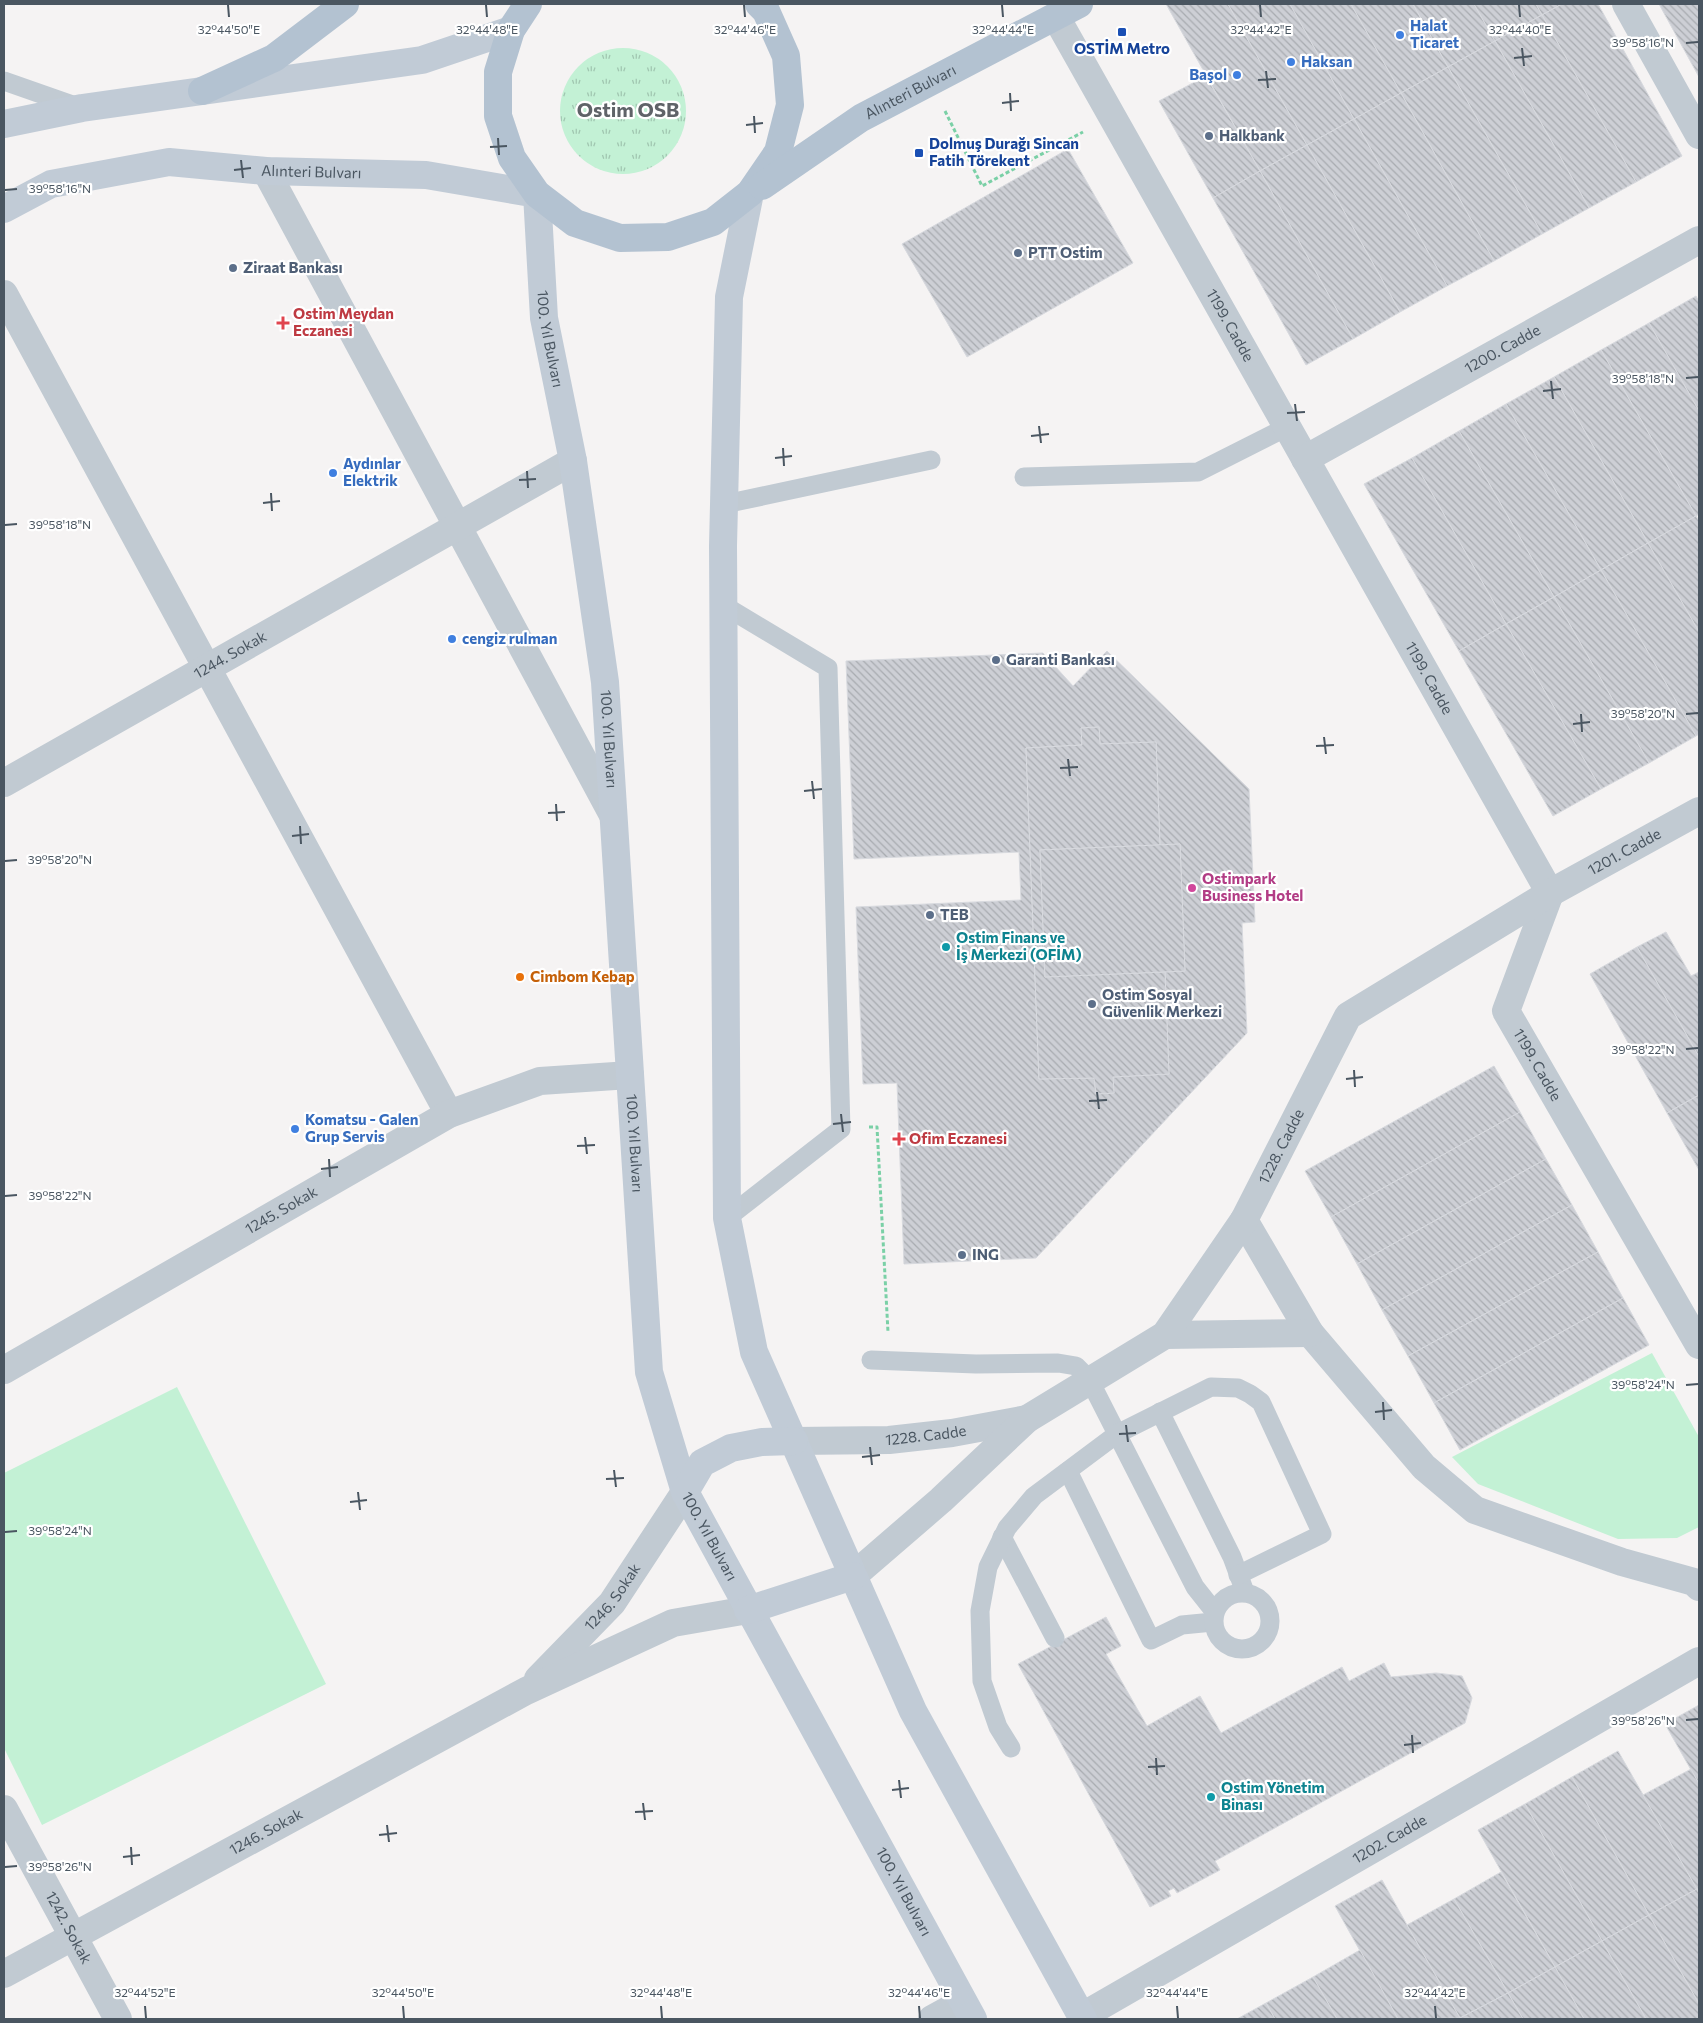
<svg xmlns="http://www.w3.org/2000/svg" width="1703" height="2023" viewBox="0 0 1703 2023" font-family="Commissioner,sans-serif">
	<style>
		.grass { fill: url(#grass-tufts) }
		.green { fill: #c3f1d5 }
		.building { fill: url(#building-back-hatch); stroke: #d7d9de; fill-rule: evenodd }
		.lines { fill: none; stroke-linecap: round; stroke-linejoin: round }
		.path { stroke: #7ad0a6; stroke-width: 3; stroke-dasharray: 4 2.5; stroke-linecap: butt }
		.lane { stroke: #c1cad2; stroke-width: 19 }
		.street { stroke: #c1cad2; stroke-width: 28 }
		.secondary { stroke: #c1cbd6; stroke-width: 28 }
		.primary { stroke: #b3c2d1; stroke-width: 28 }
		.ticks { fill: none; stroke: #4a5661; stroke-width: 2 }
		.transit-dot { fill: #1a4fb4; stroke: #fff; stroke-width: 2 }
		.shop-dot { fill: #3f7fe0; stroke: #fff; stroke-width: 2 }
		.service-dot { fill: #5c6f8a; stroke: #fff; stroke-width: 2 }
		.health-dot { fill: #e0444e; stroke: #fff; stroke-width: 2 }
		.hotel-dot { fill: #d1479c; stroke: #fff; stroke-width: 2 }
		.culture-dot { fill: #0f9aa8; stroke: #fff; stroke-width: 2 }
		.food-dot { fill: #e8710a; stroke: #fff; stroke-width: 2 }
		.labels { text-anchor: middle; stroke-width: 4.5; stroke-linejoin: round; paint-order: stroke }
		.shop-label { font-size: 15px; font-weight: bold; fill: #366cbe; stroke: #fff; text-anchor: start }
		.transit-label { font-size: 15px; font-weight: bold; fill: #164399; stroke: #fff }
		.street-label { font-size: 15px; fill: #4a5661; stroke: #fff }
		.service-label { font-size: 15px; font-weight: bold; fill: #4e5e75; stroke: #fff; text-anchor: start }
		.health-label { font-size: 15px; font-weight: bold; fill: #be3a42; stroke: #fff; text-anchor: start }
		.hotel-label { font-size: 15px; font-weight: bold; fill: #b23c85; stroke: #fff; text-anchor: start }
		.culture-label { font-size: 15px; font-weight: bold; fill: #0d838f; stroke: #fff; text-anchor: start }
		.food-label { font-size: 15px; font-weight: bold; fill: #c56008; stroke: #fff; text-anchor: start }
		.district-label { font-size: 20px; font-weight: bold; fill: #5f6368; stroke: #fff }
		.ticks-label { font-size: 12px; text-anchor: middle; fill: #4a5661; stroke: #fff; stroke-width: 4.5; stroke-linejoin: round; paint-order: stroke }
	</style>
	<defs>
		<pattern id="grass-tufts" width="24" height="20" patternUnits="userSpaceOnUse" patternTransform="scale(1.25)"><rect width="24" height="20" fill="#c3f1d5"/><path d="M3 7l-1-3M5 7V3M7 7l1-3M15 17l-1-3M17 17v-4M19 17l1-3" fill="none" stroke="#a0c6b0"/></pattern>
		<pattern id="building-back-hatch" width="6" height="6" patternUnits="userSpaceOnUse" patternTransform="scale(1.25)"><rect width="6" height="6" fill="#cdcfd5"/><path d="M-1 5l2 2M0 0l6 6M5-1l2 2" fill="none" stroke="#a8abb0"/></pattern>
	</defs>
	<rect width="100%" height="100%" fill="#f5f3f3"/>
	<circle class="grass" cx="623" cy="111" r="63"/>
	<g class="green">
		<path d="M1652,1353L1699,1437V1527L1677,1538L1618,1539L1478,1484L1452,1457Z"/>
		<path d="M177,1387L326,1684L42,1825L4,1748V1473Z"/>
	</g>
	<g class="building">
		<path d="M1166,4H1228L1307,145L1260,171Z"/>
		<path d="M1228,4H1290L1354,119L1307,145Z"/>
		<path d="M1290,4H1351L1401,93L1354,119Z"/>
		<path d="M1351,4H1413L1448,67L1401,93Z"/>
		<path d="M1413,4H1474L1495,41L1448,67Z"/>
		<path d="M1474,4H1536L1542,15L1495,41Z"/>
		<path d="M1536,4H1562L1542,15Z"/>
		<path d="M1562,4H1598L1682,156L1636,182L1542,15Z"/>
		<path d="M1659,4H1699V77Z"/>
		<path d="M1542,15L1636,182L1589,208L1495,41Z"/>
		<path d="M1495,41L1589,208L1542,234L1448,67Z"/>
		<path d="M1448,67L1542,234L1494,261L1401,93Z"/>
		<path d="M1206,76L1260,171L1213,198L1159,101Z"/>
		<path d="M1401,93L1494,261L1447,286L1354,119Z"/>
		<path d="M1354,119L1447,286L1400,312L1307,145Z"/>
		<path d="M1307,145L1400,312L1353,339L1260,171Z"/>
		<path d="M1068,149L1133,263L967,357L902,244Z"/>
		<path d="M1260,171L1353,339L1306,365L1213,198Z"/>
		<path d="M1696,296L1699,302V411L1649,323Z"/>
		<path d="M1649,323L1699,411V514L1696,516L1601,350Z"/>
		<path d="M1601,350L1696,516L1648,543L1554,377Z"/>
		<path d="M1554,377L1648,543L1601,570L1506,404Z"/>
		<path d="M1506,404L1601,570L1554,597L1459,431Z"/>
		<path d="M1459,431L1554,597L1506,624L1412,458Z"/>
		<path d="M1412,458L1506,624L1459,651L1364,484Z"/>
		<path d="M1696,516L1699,521V632L1648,543Z"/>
		<path d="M1648,543L1699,632V734L1696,736L1601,570Z"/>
		<path d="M1601,570L1696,736L1649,763L1554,597Z"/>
		<path d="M1554,597L1649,763L1601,789L1506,624Z"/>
		<path d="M1506,624L1601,789L1553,816L1459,651Z"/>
		<path d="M1107,651L1249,789L1255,922L1242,923L1247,1033L1036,1258L904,1264L897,1083L863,1084L856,907L1021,900L1019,852L854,859L846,661L1043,653L1073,686ZM1099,727L1100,744L1156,742L1160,845L1180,844L1185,971L1165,972L1169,1074L1113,1077L1114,1093L1096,1094L1094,1078L1039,1079L1026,748L1082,745L1081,728Z"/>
		<path d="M1099,727L1100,744L1156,742L1160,845L1040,850L1045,977L1165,972L1169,1074L1113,1077L1114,1093L1096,1094L1094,1078L1039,1079L1026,748L1082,745L1081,728Z"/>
		<path d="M1180,844L1185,971L1045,977L1040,850Z"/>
		<path d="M1666,932L1691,976L1699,972V1057L1637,947Z"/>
		<path d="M1637,947L1699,1057V1095L1667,1113L1590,974Z"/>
		<path d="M1494,1066L1520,1112L1331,1217L1305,1171Z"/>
		<path d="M1699,1095V1170L1667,1113Z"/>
		<path d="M1520,1112L1546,1159L1357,1264L1331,1217Z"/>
		<path d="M1546,1159L1572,1205L1382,1310L1357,1264Z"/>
		<path d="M1572,1205L1598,1252L1408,1356L1382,1310Z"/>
		<path d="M1598,1252L1623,1298L1434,1403L1408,1356Z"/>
		<path d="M1623,1298L1649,1345L1460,1450L1434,1403Z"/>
		<path d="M1106,1617L1121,1646L1106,1654L1147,1726L1200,1696L1221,1733L1342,1667L1349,1681L1384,1663L1391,1677L1436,1673L1462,1676L1472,1698L1465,1723L1215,1861L1220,1870L1177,1893L1174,1888L1168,1891L1171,1896L1150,1907L1018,1664Z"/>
		<path d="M1699,1705V1784L1665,1724Z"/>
		<path d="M1618,1751L1697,1889L1649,1915L1572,1777Z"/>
		<path d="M1691,1769L1699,1784V1888L1697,1889L1643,1795Z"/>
		<path d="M1572,1777L1649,1915L1602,1941L1525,1804Z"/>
		<path d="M1525,1804L1602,1941L1555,1967L1478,1830Z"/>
		<path d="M1501,1872L1555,1967L1508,1993L1454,1899Z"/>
		<path d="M1382,1880L1407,1925L1460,2018L1398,2019L1335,1906Z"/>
		<path d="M1697,1889L1699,1894V2004L1649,1915Z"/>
		<path d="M1454,1899L1508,1993L1460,2018L1407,1925Z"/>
		<path d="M1649,1915L1699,2004V2019H1646L1602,1941Z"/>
		<path d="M1602,1941L1646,2019H1584L1555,1967Z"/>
		<path d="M1360,1950L1398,2019H1337L1313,1977Z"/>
		<path d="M1555,1967L1584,2019H1523L1508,1993Z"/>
		<path d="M1313,1977L1337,2019H1275L1266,2003Z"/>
		<path d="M1508,1993L1523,2019L1460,2018Z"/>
		<path d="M1266,2003L1275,2019H1237Z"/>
	</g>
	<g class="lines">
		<g class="path">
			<path d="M945,111L982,186L1083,132"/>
			<path d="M869,1127H877L888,1332"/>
		</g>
		<g class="lane">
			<path d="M4,81L81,108"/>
			<path d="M1024,477L1198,472L1287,427"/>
			<path d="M725,504L931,460"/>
			<path d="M723,605L828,668L841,1129L727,1218"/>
			<path d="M871,1360L976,1364L1058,1363L1076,1366L1089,1379L1195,1587L1214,1611"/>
			<path d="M1160,1412L1232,1557L1245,1592"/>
			<path d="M1068,1471L1151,1640L1182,1625L1213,1622"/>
			<path d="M1002,1537L1055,1638"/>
			<circle cx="1242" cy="1621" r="28"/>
			<path d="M1011,1748L998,1727L982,1681L980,1611L988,1567L1007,1528L1034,1496L1117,1434L1211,1387L1238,1388L1250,1394L1261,1402L1322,1534L1238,1575"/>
		</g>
		<g class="street">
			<path d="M1626,4L1699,135"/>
			<path id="s1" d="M1056,17L1550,893L1506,1011L1699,1345"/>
			<path d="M266,171L613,815"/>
			<path d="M4,294L449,1114"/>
			<path id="s2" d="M1305,459L1699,240"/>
			<path id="s3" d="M4,783L573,461"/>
			<path d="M1244,1220L1310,1333L1424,1467L1475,1510L1622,1562L1694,1582L1699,1587"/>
			<path d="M1165,1335L1310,1333"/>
			<path id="s4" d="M4,1370L449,1114L540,1081L630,1075"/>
			<path id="s5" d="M794,1441L889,1440L952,1433L1027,1419"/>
			<path id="s6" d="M853,1576L941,1500L1027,1419L1165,1335L1244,1220L1348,1016L1550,893L1699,811"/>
			<path id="s7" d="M538,1679L612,1603L685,1492"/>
			<path id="s8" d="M4,1809L118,2019"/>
			<path id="s9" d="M4,1974L526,1691L673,1623L748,1610"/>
			<path id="s10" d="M1081,2017L1699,1661"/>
			<path d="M932,2019L963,2002"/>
		</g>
		<g class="secondary">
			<path d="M4,124L82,108L422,60L511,30"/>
			<path d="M750,193L729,297L723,546L727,1218L754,1352L913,1711L1083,2019"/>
			<path id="s11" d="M4,209L51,184L169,162L266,171L426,175L537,194L544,318L573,461L605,682L649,1372L685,1492L973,2019"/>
			<path d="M685,1492L702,1463L731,1448L762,1442L794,1441"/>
			<path d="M748,1610L853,1576"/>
		</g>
		<g class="primary">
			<path d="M528,4L511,30L498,72V116L512,158L537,194L575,223L620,238L668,237L713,222L750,193L778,152L790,105L786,56L766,11L759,4"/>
			<path d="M202,91L274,58L345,4"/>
			<path id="s12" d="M762,186L861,118L1079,4"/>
		</g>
	</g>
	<path class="ticks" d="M228,5L229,17M486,5L487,17M744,5L745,17M1002,5L1003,17M1260,5L1261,17M1519,5L1520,17M1686,43L1698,42M1522,48L1524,66M1514,58L1532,56M1266,71L1268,88M1258,80L1276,79M1010,93L1011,111M1002,103L1019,101M754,116L755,133M746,125L763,123M498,138L499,155M490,147L507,146M241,160L243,178M234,170L251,168M5,190L17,189M1686,378L1698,377M1551,381L1553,399M1543,391L1561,389M1295,404L1297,421M1287,413L1305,412M1039,426L1041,443M1031,436L1049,434M783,448L784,466M775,458L792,456M527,471L528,488M519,480L536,479M271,493L272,511M263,503L280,501M5,525L17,524M1581,714L1582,732M1686,714L1698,713M1573,724L1590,722M1324,737L1326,754M1316,746L1334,745M1068,759L1070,776M1060,768L1078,767M812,781L814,799M804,791L822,789M556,804L557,821M548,813L565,812M300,826L301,844M292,836L309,834M5,861L17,860M1686,1049L1698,1048M1354,1070L1355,1087M1346,1079L1363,1077M1097,1092L1099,1109M1089,1101L1107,1100M841,1114L843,1132M833,1124L851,1122M585,1137L587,1154M577,1146L595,1145M329,1159L330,1177M321,1169L338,1167M5,1196L17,1195M1686,1385L1698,1384M1383,1402L1384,1420M1375,1412L1392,1410M1126,1425L1128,1442M1119,1434L1136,1433M870,1447L872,1465M862,1457L880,1455M614,1470L616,1487M606,1479L624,1478M358,1492L360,1510M350,1502L367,1500M5,1532L17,1531M1686,1720L1698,1719M1412,1735L1413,1753M1404,1745L1421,1743M1156,1758L1157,1775M1148,1767L1165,1766M899,1780L901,1798M892,1790L909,1788M643,1803L645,1820M635,1812L653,1811M387,1825L389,1842M379,1835L397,1833M131,1847L132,1865M123,1857L140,1855M5,1867L17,1866M145,2006L146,2018M403,2006L404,2018M661,2006L662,2018M919,2006L920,2018M1177,2006L1178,2018M1435,2006L1436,2018"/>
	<g class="transit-dot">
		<rect x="1117" y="27" width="10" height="10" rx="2.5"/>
		<rect x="914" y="148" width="10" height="10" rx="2.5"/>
	</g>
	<g class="shop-dot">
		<circle cx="1400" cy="35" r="5"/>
		<circle cx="1291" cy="62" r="5"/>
		<circle cx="1237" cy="75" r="5"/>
		<circle cx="333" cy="473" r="5"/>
		<circle cx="452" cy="639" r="5"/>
		<circle cx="295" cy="1129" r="5"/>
	</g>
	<g class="service-dot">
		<circle cx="1209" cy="136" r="5"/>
		<circle cx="1018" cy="253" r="5"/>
		<circle cx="233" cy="268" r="5"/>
		<circle cx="996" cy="660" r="5"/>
		<circle cx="930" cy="915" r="5"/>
		<circle cx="1092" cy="1004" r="5"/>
		<circle cx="962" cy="1255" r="5"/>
	</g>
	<g class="health-dot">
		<path d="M280.5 315.5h5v5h5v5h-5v5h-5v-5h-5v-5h5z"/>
		<path d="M896.5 1131.5h5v5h5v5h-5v5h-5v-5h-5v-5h5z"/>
	</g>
	<circle class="hotel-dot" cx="1192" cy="888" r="5"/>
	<g class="culture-dot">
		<circle cx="946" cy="947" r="5"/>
		<circle cx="1211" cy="1797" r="5"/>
	</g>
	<circle class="food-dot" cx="520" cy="977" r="5"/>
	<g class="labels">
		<g class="shop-label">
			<text x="1410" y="31">Halat<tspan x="1410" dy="17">Ticaret</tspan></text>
			<text x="1301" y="67">Haksan</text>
			<text x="1227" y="80" text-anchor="end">Başol</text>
			<text x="343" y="469">Aydınlar<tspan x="343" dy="17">Elektrik</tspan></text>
			<text x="462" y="644">cengiz rulman</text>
			<text x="305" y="1125">Komatsu - Galen<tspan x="305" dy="17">Grup Servis</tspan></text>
		</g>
		<g class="transit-label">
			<text x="1122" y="54">OSTİM Metro</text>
			<text x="929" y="149" text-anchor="start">Dolmuş Durağı Sincan<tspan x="929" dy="17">Fatih Törekent</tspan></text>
		</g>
		<g class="street-label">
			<text dy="5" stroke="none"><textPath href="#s12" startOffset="176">Alınteri Bulvarı</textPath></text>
			<text dy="5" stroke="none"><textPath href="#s11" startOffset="316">Alınteri Bulvarı</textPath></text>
			<text dy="5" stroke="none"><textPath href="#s1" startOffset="354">1199. Cadde</textPath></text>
			<text dy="5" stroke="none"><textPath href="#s11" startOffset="689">100. Yıl Bulvarı</textPath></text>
			<text dy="5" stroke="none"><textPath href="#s2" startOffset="226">1200. Cadde</textPath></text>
			<text dy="5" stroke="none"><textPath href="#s3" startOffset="260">1244. Sokak</textPath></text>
			<text dy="5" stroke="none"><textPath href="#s1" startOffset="759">1199. Cadde</textPath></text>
			<text dy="5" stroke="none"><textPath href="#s11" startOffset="1094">100. Yıl Bulvarı</textPath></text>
			<text dy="5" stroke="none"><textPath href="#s6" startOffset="1086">1201. Cadde</textPath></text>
			<text dy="5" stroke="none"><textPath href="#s1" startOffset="1194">1199. Cadde</textPath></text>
			<text dy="5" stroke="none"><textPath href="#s11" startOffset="1499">100. Yıl Bulvarı</textPath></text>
			<text dy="5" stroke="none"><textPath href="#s6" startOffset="618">1228. Cadde</textPath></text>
			<text dy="5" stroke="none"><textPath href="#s4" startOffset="320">1245. Sokak</textPath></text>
			<text dy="5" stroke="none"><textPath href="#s5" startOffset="132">1228. Cadde</textPath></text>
			<text dy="5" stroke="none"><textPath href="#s11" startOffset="1904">100. Yıl Bulvarı</textPath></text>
			<text dy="5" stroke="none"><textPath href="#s7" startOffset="111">1246. Sokak</textPath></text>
			<text dy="5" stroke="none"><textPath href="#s9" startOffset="298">1246. Sokak</textPath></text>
			<text dy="5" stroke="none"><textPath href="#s10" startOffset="356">1202. Cadde</textPath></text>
			<text dy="5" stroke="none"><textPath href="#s11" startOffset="2309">100. Yıl Bulvarı</textPath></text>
			<text dy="5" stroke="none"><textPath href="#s8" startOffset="135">1242. Sokak</textPath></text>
		</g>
		<g class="service-label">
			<text x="1219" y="141">Halkbank</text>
			<text x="1028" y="258">PTT Ostim</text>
			<text x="243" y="273">Ziraat Bankası</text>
			<text x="1006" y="665">Garanti Bankası</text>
			<text x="940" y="920">TEB</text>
			<text x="1102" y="1000">Ostim Sosyal<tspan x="1102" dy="17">Güvenlik Merkezi</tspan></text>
			<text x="972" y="1260">ING</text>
		</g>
		<g class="health-label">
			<text x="293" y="319">Ostim Meydan<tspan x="293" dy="17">Eczanesi</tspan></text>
			<text x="909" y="1144">Ofim Eczanesi</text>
		</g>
		<g class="hotel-label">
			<text x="1202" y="884">Ostimpark<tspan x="1202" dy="17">Business Hotel</tspan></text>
		</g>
		<g class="culture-label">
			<text x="956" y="943">Ostim Finans ve<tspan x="956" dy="17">İş Merkezi (OFİM)</tspan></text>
			<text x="1221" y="1793">Ostim Yönetim<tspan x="1221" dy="17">Binası</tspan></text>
		</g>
		<g class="food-label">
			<text x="530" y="982">Cimbom Kebap</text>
		</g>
		<g class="district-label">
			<text x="628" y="117">Ostim OSB</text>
		</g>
	</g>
	<g class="ticks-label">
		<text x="229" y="34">32°44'50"E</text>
		<text x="487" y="34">32°44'48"E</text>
		<text x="745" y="34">32°44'46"E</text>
		<text x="1003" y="34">32°44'44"E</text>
		<text x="1261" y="34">32°44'42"E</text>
		<text x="1520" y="34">32°44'40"E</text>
		<text x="1643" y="47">39°58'16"N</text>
		<text x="60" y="193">39°58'16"N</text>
		<text x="1643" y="383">39°58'18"N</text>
		<text x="60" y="529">39°58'18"N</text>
		<text x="1643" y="718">39°58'20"N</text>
		<text x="60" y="864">39°58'20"N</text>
		<text x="1643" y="1054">39°58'22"N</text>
		<text x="60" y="1200">39°58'22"N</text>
		<text x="1643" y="1389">39°58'24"N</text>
		<text x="60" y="1535">39°58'24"N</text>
		<text x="1643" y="1725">39°58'26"N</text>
		<text x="60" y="1871">39°58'26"N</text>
		<text x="145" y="1997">32°44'52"E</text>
		<text x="403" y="1997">32°44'50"E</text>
		<text x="661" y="1997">32°44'48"E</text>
		<text x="919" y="1997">32°44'46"E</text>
		<text x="1177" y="1997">32°44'44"E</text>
		<text x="1435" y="1997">32°44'42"E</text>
	</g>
	<rect width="1703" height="2023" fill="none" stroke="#4a5661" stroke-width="10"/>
</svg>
